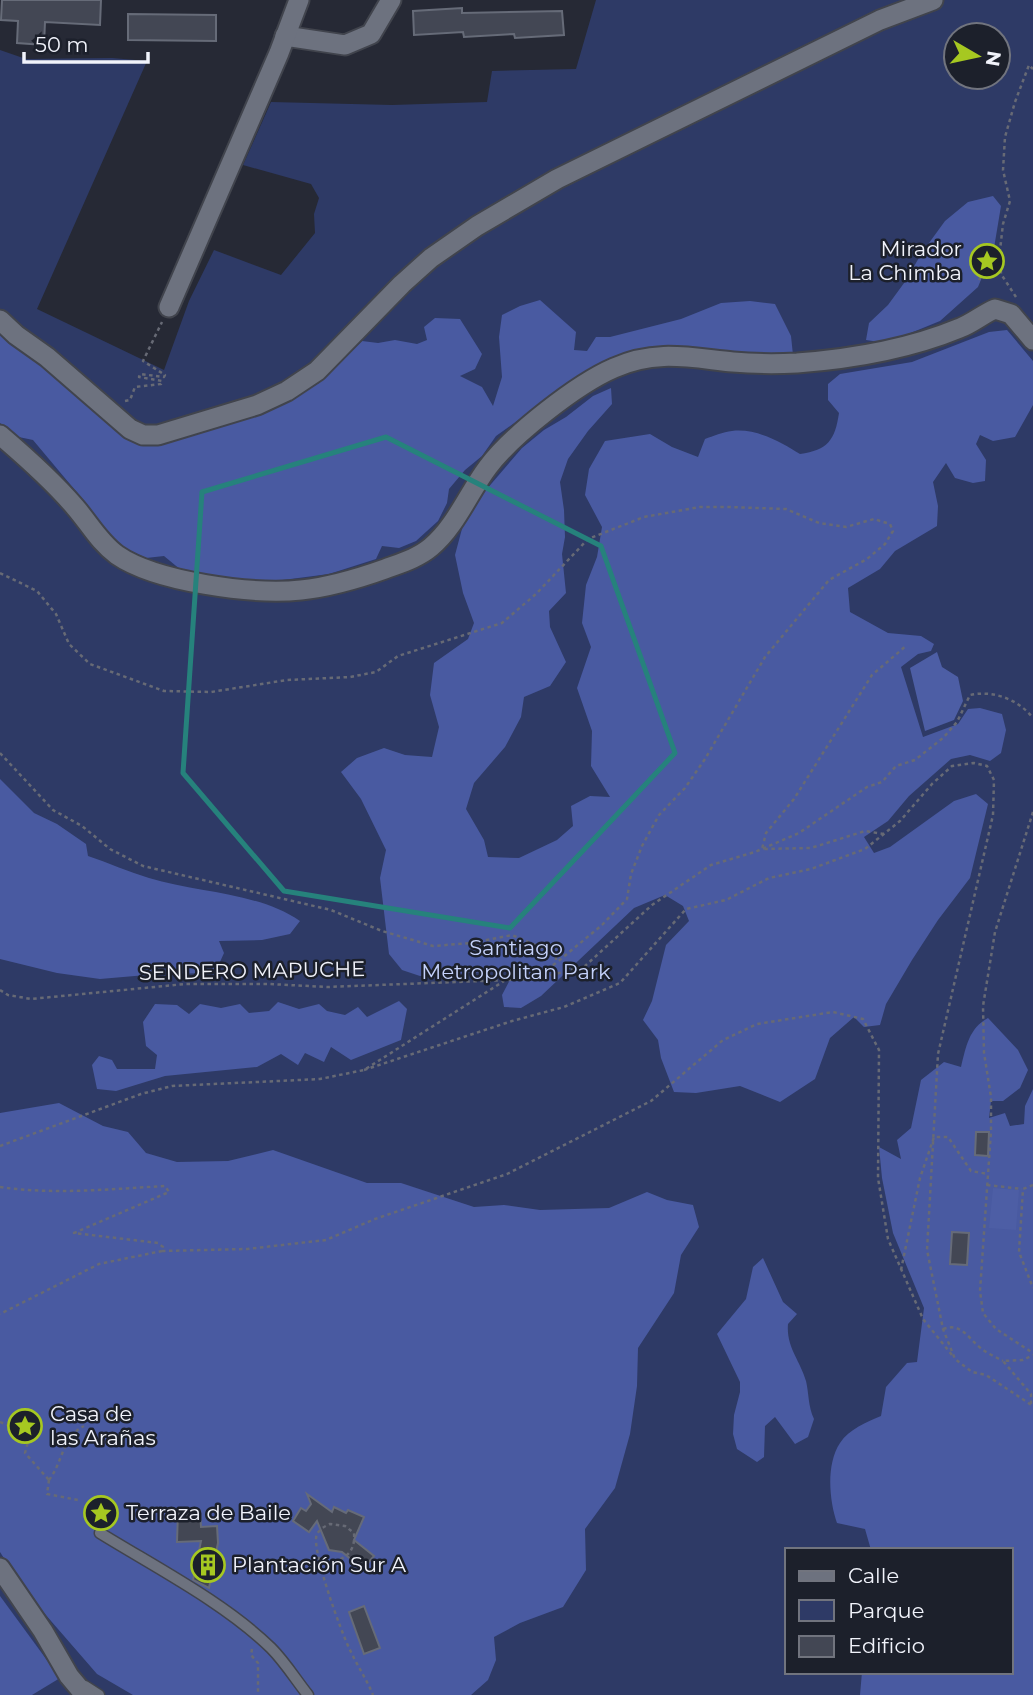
<svg xmlns="http://www.w3.org/2000/svg" width="1033" height="1695" viewBox="0 0 1033 1695" font-family="Montserrat,sans-serif">
	<style>
		.green { fill: #2e3a66; fill-rule: evenodd }
		.forest { fill: #495aa1 }
		.water { fill: #4d5ea5 }
		.building { fill: #434754; stroke: #666b78; stroke-width: 2 }
		.lines { fill: none; stroke-linecap: round; stroke-linejoin: round }
		.lane-casing { stroke: #41444d; stroke-width: 13 }
		.street-casing { stroke: #41444d; stroke-width: 23 }
		.path { stroke: #676a75; stroke-width: 2.5; stroke-dasharray: 3.5 3.5; stroke-linecap: butt }
		.lane { stroke: #6d727f; stroke-width: 10 }
		.street { stroke: #6d727f; stroke-width: 19 }
		.marked { fill: none; stroke: #26827c; stroke-width: 5; stroke-linejoin: round }
		.labels { text-anchor: middle; stroke-width: 5; stroke-linejoin: round; paint-order: stroke }
		.poi-label { font-size: 21px; fill: #f1f3fb; stroke: #1c202b; text-anchor: start }
		.park-label { font-size: 21px; fill: #c5d2fb; stroke: #1c202b }
		.street-label { font-size: 21px; fill: #f1f3fb; stroke: #1c202b }
	</style>
	<rect width="100%" height="100%" fill="#262935"/>
	<path class="green" d="M596,0H1033V1695H0V50L26,59L112,58L147,61L37,309L164,370L189,301L214,250L281,275L315,233L314,214L319,198L311,184L243,165L271,102L392,105L487,102L492,71L576,69ZM956,35H998V77H956ZM786,1550H1010V1672H786Z"/>
	<g class="forest">
		<path d="M993,196L1001,206L994,248L978,287L940,321L886,343L866,340L869,323L888,305L907,279L921,254L945,221L968,202Z"/>
		<path d="M540,300L576,332L574,350L587,351L596,337H610L681,319L721,303L750,301L775,304L791,336L793,355L755,357L694,347L631,352L609,361L574,380L496,436L482,456L465,470L449,489L447,503L438,521L416,541L399,548L382,546L376,559L329,574L275,581L227,579L181,570L164,556L146,558L125,548L103,529L90,508L33,440L14,436L0,423V330L43,362L71,392L115,428L177,438L264,414L319,383L362,341L378,343L395,340L417,344L427,340L424,327L435,318L460,319L482,354L475,369L460,376L482,387L493,406L502,377L499,337L502,315L520,306Z"/>
		<path d="M1007,330L1033,361V405L1015,437L993,441L980,435L976,444L986,460L985,481L973,483L955,478L946,463L933,482L938,506L937,526L895,551L880,569L848,588L850,612L888,633L921,636L934,644L931,651L918,654L901,667L923,737L958,724L968,709L980,708L1002,714L1006,730L1001,753L990,761L970,755L951,759L909,796L888,821L864,837L874,853L890,847L954,801L976,794L988,804L970,878L938,920L912,960L886,1004L880,1025L864,1027L854,1017L830,1038L815,1079L780,1102L740,1086L696,1093L674,1092L661,1058L658,1040L643,1020L652,1001L666,945L689,921L683,906L665,895L634,908L541,996L521,1008L504,1007L502,995L513,974L505,971L420,976L402,970L389,954L380,878L386,850L361,799L341,772L357,758L384,748L405,755L432,757L439,727L430,695L434,663L468,639L474,623L463,593L455,555L463,525L480,497L522,448L544,430L566,417L593,396L611,388L612,404L588,431L568,459L560,482L564,510L565,537L562,554L566,593L549,611L550,627L566,662L550,686L524,697L521,717L505,747L474,783L466,809L484,840L488,857L519,858L557,840L573,826L571,806L590,796L610,797L591,766L592,731L577,688L591,647L582,623L586,585L597,557L602,527L585,495L589,469L605,441L650,434L672,447L698,457L705,439C713,436 723,432 732,431C756,428 781,442 800,454C828,450 835,440 839,413L828,400V384L840,374L912,362L989,332Z"/>
		<path d="M0,779L34,813L57,824L86,844L88,856C109,863 129,872 149,878C198,893 258,892 300,921L290,934L262,940L219,941L224,953L215,973L158,974L100,979L57,973L0,959Z"/>
		<path d="M399,1001L407,1009L401,1040L351,1060L331,1047L324,1062L305,1053L298,1065L281,1054L257,1067L165,1076L116,1091L97,1089L92,1065L99,1056L112,1060L117,1069H155L157,1055L146,1046L143,1022L155,1004L177,1005L189,1014L200,1004L221,1008L240,1004L249,1013L269,1011L278,1002L299,1009L319,1004L327,1011L345,1015L358,1007L367,1017Z"/>
		<path d="M988,1018L1018,1050L1028,1070L1020,1088L1003,1101H991L989,1118L1005,1113L1010,1126L1024,1124L1025,1106L1033,1089V1695H860L862,1672H1010V1550H871L865,1529L837,1523C829,1500 826,1464 840,1443C849,1429 867,1422 881,1416L886,1387L907,1363L917,1362L924,1308L893,1233L882,1178L879,1147L901,1159L897,1140L911,1128L921,1080L944,1062L961,1067C966,1047 969,1028 988,1018Z"/>
		<path d="M59,1103L103,1126L128,1132L146,1153L177,1162L228,1161L273,1150L367,1183H401L474,1207L504,1205L540,1210L609,1208L647,1192L667,1200L693,1205L699,1227L681,1255L674,1293L638,1348L637,1386L630,1434L615,1488L585,1529L586,1570L563,1607L520,1623L494,1637L496,1660L488,1680L471,1695H133L97,1674L25,1591L0,1552V1113Z"/>
		<path d="M763,1258L783,1302L797,1314L788,1324C786,1347 800,1360 806,1381C809,1394 808,1406 814,1419L808,1437L795,1444L775,1417L765,1426L764,1457L757,1462L737,1449L733,1434L734,1415L740,1392V1382L717,1334L746,1299L753,1267Z"/>
		<path d="M0,1596L60,1678L32,1695H0Z"/>
	</g>
	<g class="water">
		<path d="M937,652L942,667L958,677L963,701L954,720L925,731L910,668Z"/>
		<path d="M993,1188L1019,1190L1016,1230L989,1228Z"/>
	</g>
	<g class="building">
		<path d="M2,0H101L100,25L45,22L44,45L17,43L18,21L1,20Z"/>
		<path d="M462,8V13L562,11L564,35L515,38L514,34L464,37L463,32L414,35L413,11Z"/>
		<path d="M128,14L216,15V41L128,40Z"/>
		<path d="M976,1132H989L988,1156L975,1155Z"/>
		<path d="M952,1232L969,1233L967,1265L950,1264Z"/>
		<path d="M307,1494L332,1512L334,1507L346,1513L348,1510L364,1517L354,1540L374,1556L363,1569L342,1552L329,1550L317,1521L309,1532L293,1521L301,1508L306,1511L311,1504Z"/>
		<path d="M200,1511L201,1527L217,1526L218,1543L209,1588L193,1580L201,1541L177,1542L178,1512Z"/>
		<path d="M364,1606L380,1648L364,1654L349,1612Z"/>
	</g>
	<g class="lines">
		<g class="lane-casing">
			<g id="lane">
				<path d="M100,1533C155,1567 225,1603 271,1648C285,1662 296,1680 308,1695"/>
				<path d="M85,1686L99,1695"/>
			</g>
		</g>
		<g class="street-casing">
			<g id="street">
				<path d="M285,36L345,45L371,34L391,0"/>
				<path d="M169,307L279,53L299,0"/>
				<path d="M0,320L16,335L47,357L130,429L143,435H158L257,405L287,391L317,371L402,284L431,258L477,226L557,179L880,20L933,0"/>
				<path d="M0,435C27,458 52,480 75,507C89,523 99,542 117,555C156,582 253,595 301,590C330,587 357,579 385,569C401,563 418,558 431,547C456,526 469,492 488,467C512,435 577,384 614,368C656,349 691,358 733,362C755,364 776,364 797,363C851,359 909,349 960,328C973,323 983,314 995,309L1011,314L1033,340"/>
				<path d="M0,1568L43,1631L69,1676L85,1695"/>
			</g>
		</g>
		<g class="path">
			<path d="M979,280L987,261"/>
			<path d="M1016,297L1001,274L1000,250L1003,224L1010,201L1003,170L1005,137L1015,102L1029,65L1033,69"/>
			<path d="M125,401L130,400L135,387L161,384L162,381L139,377L140,374L164,377L165,375L143,361L162,322"/>
			<path d="M0,573L37,591L56,614L69,644L90,664L164,691L211,692L287,680L350,677L376,672L398,656L502,623L536,594L588,539L644,517L700,507H730L786,509L819,523L846,527L874,519L890,524L893,531L885,544L867,559L829,580L765,657L705,759L685,788L659,815L642,846L631,874L627,899L602,925L556,963"/>
			<path d="M0,753L53,810L82,826L110,849L143,866L331,910L382,931L433,946L472,943L512,935L556,954V963L534,979L327,987L270,984H185L31,999L8,995L0,990"/>
			<path d="M1033,812L995,932L983,1006L984,1053L991,1097V1131L980,1291L983,1313L996,1329L1033,1353"/>
			<path d="M884,834L865,831L811,848L762,849L766,833L794,799L872,675L907,645"/>
			<path d="M537,979L585,966L652,905L711,865L755,852L799,833L867,787L882,782L896,766L915,760L943,738L957,722L970,695C993,690 1018,699 1033,718"/>
			<path d="M364,1070L512,1021L564,1007L620,983L686,909L726,900L769,878L811,869L865,849L900,821L932,784L952,766L974,763L987,766L994,780L993,815L938,1054L927,1250L943,1329L955,1359L972,1372L986,1375L1033,1406"/>
			<path d="M0,1146L141,1094L172,1086L320,1079L364,1070L504,981"/>
			<path d="M987,1185L1022,1189"/>
			<path d="M1033,1185L1023,1189L1019,1252L1033,1288"/>
			<path d="M0,1187C54,1195 111,1189 165,1186L169,1192L74,1233L158,1243L163,1247L162,1251L99,1264L0,1314"/>
			<path d="M162,1251L247,1249L326,1240L375,1219L507,1174L651,1101L723,1040L757,1024L833,1012L863,1019L879,1050L878,1178L888,1239L923,1319L952,1355"/>
			<path d="M901,1270L920,1178L934,1137H948L971,1171L988,1174"/>
			<path d="M943,1329C962,1322 968,1339 982,1349C988,1354 996,1357 1003,1361"/>
			<path d="M1031,1404V1394L1003,1361L1023,1360L1033,1355"/>
			<path d="M0,1422L30,1434L25,1453L49,1480"/>
			<path d="M49,1480C63,1462 62,1437 84,1426"/>
			<path d="M49,1480L47,1494L78,1500"/>
			<path d="M320,1564C340,1562 356,1556 354,1533L345,1526L330,1524C325,1526 320,1529 317,1534C310,1547 342,1635 351,1652C358,1667 367,1680 373,1695"/>
			<path d="M252,1649L251,1655L258,1663V1695"/>
		</g>
		<use href="#lane" class="lane"/>
		<use href="#street" class="street"/>
	</g>
	<path class="marked" d="M386,437L601,546L675,753L510,928L284,891L183,773L202,492Z"/>
	<defs>
		<g id="sight-ring" transform="scale(1.75)"><circle r="9.5" fill="#1c202b" stroke="#a6c821" stroke-width="1.5"/><path d="M0-6L1.8-2.2L6-1.7L2.9 1.2L3.7 5.4L0 3.3L-3.7 5.4L-2.9 1.2L-6-1.7L-1.8-2.2Z" fill="#a6c821"/></g>
		<g id="building-ring" transform="scale(1.75)"><circle r="9.5" fill="#1c202b" stroke="#a6c821" stroke-width="1.5"/><path d="M-4-6H4V6H1V3H-1V6H-4ZM-2.5-4.3h1.7v1.8h-1.7ZM.8-4.3h1.7v1.8H.8ZM-2.5-1h1.7V.8h-1.7ZM.8-1h1.7V.8H.8Z" fill="#a6c821"/></g>
	</defs>
	<g fill-rule="evenodd">
		<use href="#sight-ring" x="987" y="261"/>
		<use href="#sight-ring" x="25" y="1426"/>
		<use href="#sight-ring" x="101" y="1513"/>
		<use href="#building-ring" x="208" y="1565"/>
	</g>
	<g class="labels">
		<g class="poi-label">
			<text x="962" y="256" text-anchor="end">Mirador<tspan x="962" dy="24">La Chimba</tspan></text>
			<text x="50" y="1421">Casa de<tspan x="50" dy="24">las Arañas</tspan></text>
			<text x="126" y="1520">Terraza de Baile</text>
			<text x="232" y="1572">Plantación Sur A</text>
		</g>
		<g class="park-label">
			<text x="516" y="955">Santiago<tspan x="516" dy="24">Metropolitan Park</tspan></text>
		</g>
		<g class="street-label">
			<text transform="translate(252 971) rotate(-1)" y="7">SENDERO MAPUCHE</text>
		</g>
	</g>
	<rect x="785" y="1548" width="228" height="126" fill="#1c202b" stroke="#71747e" stroke-width="2"/>
	<rect x="799" y="1571" width="35" height="10" fill="#6d727f" stroke="#71747e" stroke-width="2"/>
	<text x="848" y="1583" font-size="21" fill="#f1f3fb">Calle</text>
	<rect x="799" y="1600" width="35" height="21" fill="#2e3a66" stroke="#71747e" stroke-width="2"/>
	<text x="848" y="1618" font-size="21" fill="#f1f3fb">Parque</text>
	<rect x="799" y="1636" width="35" height="21" fill="#434754" stroke="#71747e" stroke-width="2"/>
	<text x="848" y="1653" font-size="21" fill="#f1f3fb">Edificio</text>
	<g transform="translate(977 56) rotate(99)"><circle r="33" fill="#1c202b" stroke="#71747e" stroke-width="2"/>
	<path d="M0-5L12 26L0 18L-12 26Z" fill="#a6c821"/>
	<text y="-10" font-size="19" font-weight="bold" text-anchor="middle" fill="#f1f3fb">N</text>
	</g>
	<path d="M24 52v10h124v-10" fill="none" stroke="#f1f3fb" stroke-width="3.5"/>
	<text x="35" y="52" font-size="21" fill="#f1f3fb" stroke="#1c202b" stroke-width="5" paint-order="stroke">50 m</text>
</svg>
